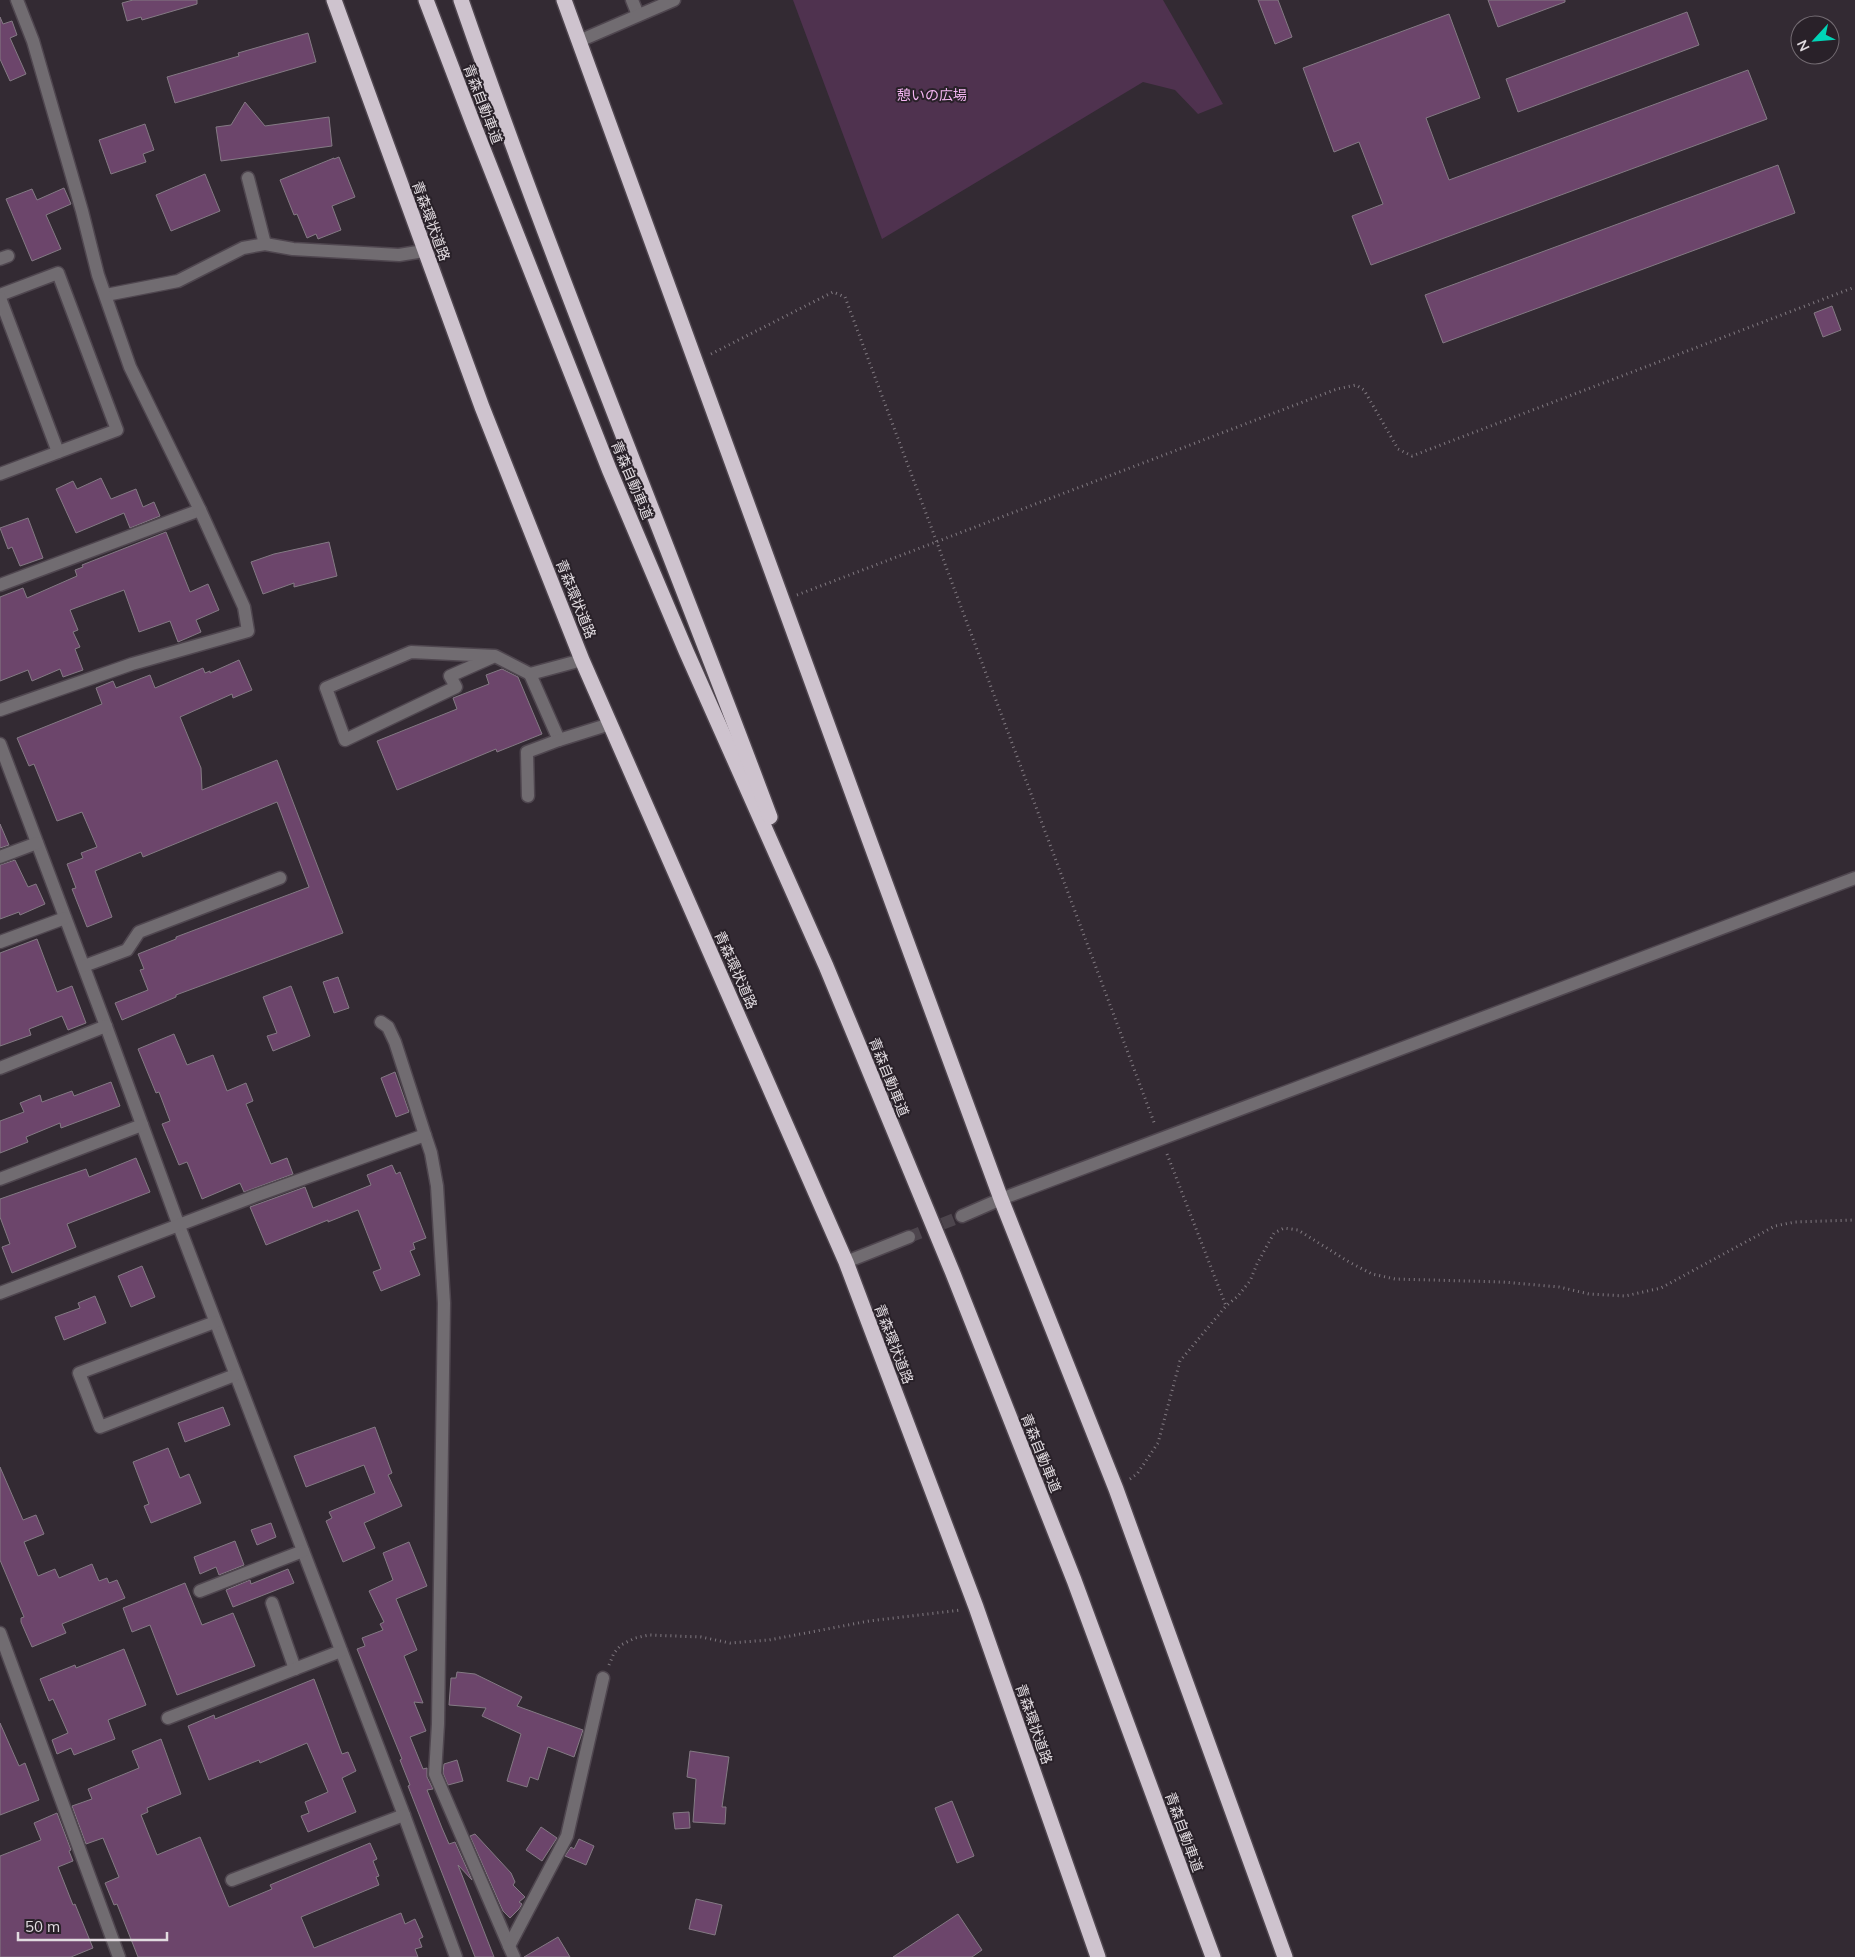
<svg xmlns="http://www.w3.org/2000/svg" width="1855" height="1957" viewBox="0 0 1855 1957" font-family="Mulish,'Noto Sans JP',sans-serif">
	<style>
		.green { fill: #4f324f }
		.building { fill: #6c456b; stroke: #847a84 }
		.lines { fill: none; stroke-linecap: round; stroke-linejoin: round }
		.minor-tunnel { stroke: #4d454d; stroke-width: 12; stroke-dasharray: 12 6; stroke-linecap: butt }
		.minor-casing { stroke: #4f464f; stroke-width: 15 }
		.highway-casing { stroke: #4f464f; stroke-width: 18 }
		.path { stroke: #817a81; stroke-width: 3; stroke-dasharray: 1 4; stroke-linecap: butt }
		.minor { stroke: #716c71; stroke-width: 12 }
		.highway { stroke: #cec3ce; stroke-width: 15 }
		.labels { text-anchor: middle; stroke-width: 4; stroke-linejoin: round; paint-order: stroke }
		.park-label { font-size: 14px; fill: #f5b6f3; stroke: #292129 }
		.street-label { font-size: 14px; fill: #e1dbe0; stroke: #292129 }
	</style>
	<rect width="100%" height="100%" fill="#332a33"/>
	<path class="green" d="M793,0H1163L1223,104L1198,114L1175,90L1143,82L882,239Z"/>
	<g class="building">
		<path d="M133,0H197V4L142,20L141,17L127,21L122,3Z"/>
		<path d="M1258,0H1278L1292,37L1275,44Z"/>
		<path d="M1488,0H1565V2L1498,27Z"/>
		<path d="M1687,12L1699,45L1518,112L1506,79Z"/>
		<path d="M1449,14L1480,98L1426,118L1449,180L1748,70L1767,119L1371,265L1352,216L1383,204L1359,142L1334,152L1303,68Z"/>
		<path d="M0,17L3,24L12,21L17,35L10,38L26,74L10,81L0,59Z"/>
		<path d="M308,33L316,62L175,103L167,77L239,56L238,53Z"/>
		<path d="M245,102L265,126L329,117L332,146L221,161L216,127L231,125Z"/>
		<path d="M145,124L154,150L143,154L146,162L111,174L99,140Z"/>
		<path d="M339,157L355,197L332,206L341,230L318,239L316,234L307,238L297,214L294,215L280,180L334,158V159Z"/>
		<path d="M1778,165L1795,213L1443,343L1425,295Z"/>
		<path d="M205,174L220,211L171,231L156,195Z"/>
		<path d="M64,188L71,204L46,215L61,249L32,261L6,199L32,189L37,200Z"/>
		<path d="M1832,306L1841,330L1823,337L1814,313Z"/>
		<path d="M101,478L111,499L136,489L143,507L154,502L160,516L130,528L124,513L76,533L56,489L73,481L77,489Z"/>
		<path d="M28,518L43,558L20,566L12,547L8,549L0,528Z"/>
		<path d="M166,532L190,592L208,584L219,610L196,620L201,632L178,642L170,621L139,632L124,590L70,610L78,630L73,632L80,647L75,649L83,670L63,677L60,669L32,681L28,670L0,681V597L23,588L27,598L77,576L75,570L83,567L82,565Z"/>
		<path d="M329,542L337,576L294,587V583L263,594L251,562L274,554Z"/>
		<path d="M239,660L252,690L233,698L232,694L180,717L201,768L202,790L277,760L343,933L176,995V997L122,1020L115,1003L148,990L140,970L144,969L138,954L176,939V937L309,887L277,802L143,857L141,852L95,871L112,917L87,927L72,889L76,888L67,864L83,858L81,853L97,847L82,812L57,821L34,764L29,766L17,738L102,704L96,688L113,681L116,688L150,675L155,688L203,668L205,673L210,671V673Z"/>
		<path d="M502,669L518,677L542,734L497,752L496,749L397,790L377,741L457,709L453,698L489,684L486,675Z"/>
		<path d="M0,824L9,845L0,848Z"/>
		<path d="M15,860L28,887L36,884L45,904L20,915L19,912L0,919V865Z"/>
		<path d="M37,939L57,992L72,986L86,1023L68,1030L62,1016L29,1029L31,1035L0,1046V953Z"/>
		<path d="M338,977L349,1008L334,1013L323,982Z"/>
		<path d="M291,986L310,1036L273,1051L267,1036L277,1033L263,997Z"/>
		<path d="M174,1034L187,1065L213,1055L227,1091L246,1083L253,1101L246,1104L271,1164L287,1158L293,1174L244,1192L240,1183L202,1199L187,1162L179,1165L162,1124L170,1121L159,1092L156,1093L138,1049Z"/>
		<path d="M395,1072L409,1112L396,1117L381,1078Z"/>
		<path d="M111,1082L120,1106L61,1128L60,1123L26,1137L28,1142L0,1153V1121L24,1112L20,1103L40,1095L42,1102L72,1091L74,1096Z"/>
		<path d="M136,1158L150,1192L67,1224L76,1247L12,1273L2,1247L10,1244L0,1217V1199L86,1169L89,1177Z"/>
		<path d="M392,1165L396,1174L400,1172L426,1238L413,1243L415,1249L410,1251L420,1275L381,1291L373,1272L381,1269L358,1210L328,1222V1220L266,1245L250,1207L305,1187L313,1208L371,1185L367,1175Z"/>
		<path d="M142,1266L155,1297L131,1307L118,1276Z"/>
		<path d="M95,1296L106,1323L64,1340L55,1317L80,1308L78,1303Z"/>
		<path d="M223,1407L230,1425L185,1442L178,1423Z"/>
		<path d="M375,1427L392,1473L388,1475L402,1506L364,1523L375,1548L343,1562L326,1521L332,1518L329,1512L375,1493L364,1465L306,1487L294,1456Z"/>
		<path d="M168,1448L180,1478L189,1474L201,1503L151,1523L144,1506L149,1504L133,1462Z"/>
		<path d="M0,1467L23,1520L36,1515L44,1534L24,1542L38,1576L55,1569L59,1578L92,1564L99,1581L107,1578L109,1583L117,1580L125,1598L62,1624L66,1633L32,1647L21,1622V1618L24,1617L0,1560Z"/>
		<path d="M271,1523L276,1537L257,1545L251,1530Z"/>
		<path d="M235,1541L244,1565L219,1575L216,1567L200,1574L194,1557Z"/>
		<path d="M409,1542L427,1586L396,1599L417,1650L404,1656L423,1703L414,1702L426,1731L410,1737L423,1769L427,1768V1777L433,1789L427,1790L442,1828L449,1844L455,1842L472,1880L458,1865L494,1957H475L408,1786L410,1785L400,1760L402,1759L357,1649L365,1646L362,1638L383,1630L380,1624L384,1622L369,1591L393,1580L383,1553Z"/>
		<path d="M288,1569L294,1583L233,1607L226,1590L250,1580L251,1584Z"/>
		<path d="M185,1583L202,1625L233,1613L255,1666L177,1695L150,1625L132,1632L123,1608Z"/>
		<path d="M124,1649L146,1705L108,1720L115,1739L74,1755L71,1748L57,1754L52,1740L68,1733L53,1699L49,1701L40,1679L75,1665L76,1668Z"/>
		<path d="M457,1672L475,1674L522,1697L517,1706L583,1730L574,1757L548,1747L538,1780L530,1777L527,1787L507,1781L521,1734L482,1716L486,1708L449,1705L451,1678H456Z"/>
		<path d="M314,1679L342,1754L348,1752L356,1771L342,1778L356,1812L308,1832L301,1816L309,1813L305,1802L328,1792L307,1743L260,1763L259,1760L209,1780L188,1726L214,1715L215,1719Z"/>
		<path d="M0,1723L19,1766L25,1763L39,1800L0,1815Z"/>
		<path d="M161,1739L181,1794L147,1808L148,1812L141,1815L157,1855L200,1837L229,1907L272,1889L270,1885L370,1843L377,1859L373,1861L379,1876L376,1877L379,1885L301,1917L314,1948L401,1913L405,1924L415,1919L423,1937L419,1939L422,1947L415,1949L418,1957H138L117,1904L114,1905L105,1883L119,1877L103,1838L86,1844L72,1806L92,1799L88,1789L139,1768L132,1751Z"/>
		<path d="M690,1751L729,1757L722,1807H726L725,1824L693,1822L696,1779L687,1777Z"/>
		<path d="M457,1760L463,1781L448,1785L443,1773L444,1764Z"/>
		<path d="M952,1801L974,1856L957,1863L935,1808Z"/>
		<path d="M689,1812L690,1828L675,1829L673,1813Z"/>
		<path d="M57,1813L71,1850L69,1851L73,1861L58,1867L73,1905L75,1904L93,1948L71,1957H0V1856L41,1840L34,1823Z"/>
		<path d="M541,1827L557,1838L542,1861L526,1850Z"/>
		<path d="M475,1834L511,1873L515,1882L513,1885L525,1897L519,1902L522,1904L519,1909L510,1918L503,1911L470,1836Z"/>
		<path d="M579,1839L594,1846L586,1865L565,1856L571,1847L574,1849Z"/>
		<path d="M696,1899L722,1905L715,1935L689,1929Z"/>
		<path d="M958,1914L982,1950L972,1957H893Z"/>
		<path d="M558,1937L570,1957H524Z"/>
	</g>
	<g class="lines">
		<path class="minor-tunnel" d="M909,1237L962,1216"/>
		<g class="minor-casing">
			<g id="minor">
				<path d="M632,0L638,15"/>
				<path d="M579,41L674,0"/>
				<path d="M248,178L265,244"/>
				<path d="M0,259L8,256"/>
				<path d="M0,295L58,273L117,430L0,474"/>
				<path d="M106,295L178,281L243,248L265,244L293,249L399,255L424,251"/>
				<path d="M0,298L58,452"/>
				<path d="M0,585L200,510"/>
				<path d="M495,656L450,676L456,687L345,740L326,688L411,652L495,656L530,674"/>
				<path d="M582,660L530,674L559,740L610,724"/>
				<path d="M0,710L132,664L248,631L244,607L200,510L130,367L98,275L82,211L33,41L17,0"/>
				<path d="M0,744L106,1026L179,1226L404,1815L456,1957"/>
				<path d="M528,796L527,752L559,740"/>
				<path d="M0,857L37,843"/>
				<path d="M0,942L65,918"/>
				<path d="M84,966L127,950L139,932L280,878"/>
				<path d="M0,1068L106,1026"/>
				<path d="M425,1135L431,1153L437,1186L444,1303L438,1724L435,1774L509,1946"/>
				<path d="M0,1179L142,1125"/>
				<path d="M962,1216L1001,1199L1855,878"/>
				<path d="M846,1262L909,1237"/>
				<path d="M0,1293L255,1196L425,1135L395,1042L388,1027L381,1022"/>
				<path d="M215,1322L79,1373L100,1427L235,1375"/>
				<path d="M200,1591L303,1551"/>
				<path d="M272,1603L295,1669"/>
				<path d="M0,1633L119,1957"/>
				<path d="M168,1718L341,1651"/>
				<path d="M232,1880L404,1815"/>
				<path d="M514,1957L509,1946L567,1836L603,1678"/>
			</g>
		</g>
		<g class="highway-casing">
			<g id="highway">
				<path d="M334,0L482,407L582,660L846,1262L976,1607L1098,1957"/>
				<path d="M426,0L474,126L609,469L686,651L826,966L952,1271L1074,1580L1213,1957"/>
				<path d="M461,0C556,275 668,544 770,817"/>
				<path d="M564,0L869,839L1001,1199L1116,1489L1285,1957"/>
			</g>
		</g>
		<g class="path">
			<path d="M711,354L833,292L845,297L1155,1125"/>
			<path d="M797,595L1337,389L1356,385L1364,390L1398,449L1412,456L1855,287"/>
			<path d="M1167,1154L1226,1306"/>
			<path d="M1130,1479L1137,1474L1158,1443L1180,1361L1226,1306L1238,1296L1250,1281L1257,1264L1274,1233L1284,1228L1298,1230L1349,1262L1372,1274L1395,1279L1503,1282L1559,1287L1589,1294L1625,1296L1661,1288L1775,1226L1795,1222L1855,1220"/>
			<path d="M609,1665L614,1653L621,1645L635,1638L649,1635L701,1637L730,1643L769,1640L869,1621L961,1610"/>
		</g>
		<use href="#minor" class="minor"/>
		<use href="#highway" class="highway"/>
	</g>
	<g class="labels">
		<g class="park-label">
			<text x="932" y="100">憩いの広場</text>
		</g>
		<g class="street-label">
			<text transform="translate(483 104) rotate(69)" y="5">青森自動車道</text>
			<text transform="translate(431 221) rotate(70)" y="5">青森環状道路</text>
			<text transform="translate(632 480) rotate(67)" y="5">青森自動車道</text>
			<text transform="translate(576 599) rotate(68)" y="5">青森環状道路</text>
			<text transform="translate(736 970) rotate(66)" y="5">青森環状道路</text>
			<text transform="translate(889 1077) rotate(68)" y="5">青森自動車道</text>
			<text transform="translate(894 1344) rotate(69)" y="5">青森環状道路</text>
			<text transform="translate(1041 1453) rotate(68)" y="5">青森自動車道</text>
			<text transform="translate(1034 1724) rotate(71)" y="5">青森環状道路</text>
			<text transform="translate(1184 1832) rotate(70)" y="5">青森自動車道</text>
		</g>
	</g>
	<g transform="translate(1815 40) rotate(244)"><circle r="24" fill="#292129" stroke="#736b72"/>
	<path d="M0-4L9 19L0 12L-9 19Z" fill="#00d5b7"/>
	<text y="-8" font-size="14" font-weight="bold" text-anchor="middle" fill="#e1dbe0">N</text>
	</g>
	<path d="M18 1932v8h149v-8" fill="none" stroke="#e1dbe0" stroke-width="2.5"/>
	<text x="25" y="1932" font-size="15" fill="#e1dbe0" stroke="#292129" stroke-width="4" paint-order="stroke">50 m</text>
</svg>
